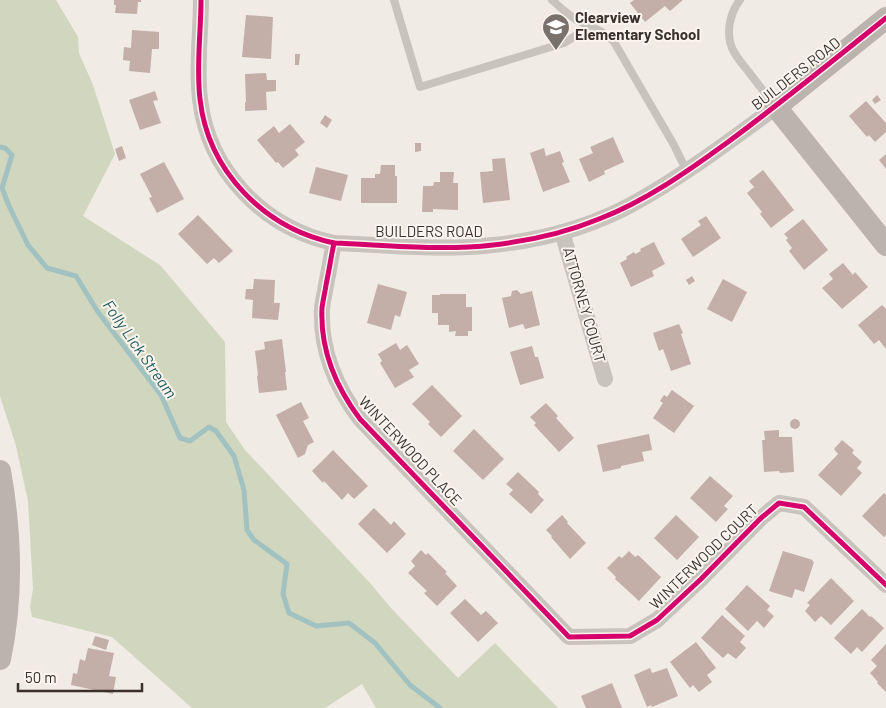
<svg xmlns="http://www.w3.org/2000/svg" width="886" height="708" viewBox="0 0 886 708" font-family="Barlow,sans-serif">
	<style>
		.green { fill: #d1d6bf }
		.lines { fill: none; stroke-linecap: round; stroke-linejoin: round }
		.stream { stroke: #a1c2c1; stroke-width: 5 }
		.building { fill: #c3afa7 }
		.lane { stroke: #c9c3be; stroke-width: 8 }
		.street { stroke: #c9c3be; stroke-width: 16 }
		.secondary { stroke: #bab3ae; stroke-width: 22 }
		.cycleway-casing { stroke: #fbf5ee; stroke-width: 8 }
		.cycleway { stroke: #d6006c; stroke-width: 5 }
		.labels { text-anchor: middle; stroke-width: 4; stroke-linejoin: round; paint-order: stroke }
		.poi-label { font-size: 15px; font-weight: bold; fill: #3b302b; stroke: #fbf5ee; text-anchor: start }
		.street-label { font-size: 15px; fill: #3b302b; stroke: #fbf5ee }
		.water-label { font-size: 16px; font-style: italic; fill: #1f5a5e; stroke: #fbf5ee }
	</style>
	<rect width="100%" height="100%" fill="#f0ebe5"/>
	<path class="green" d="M0,0H56L78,37L79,53L93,85L115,154L83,216L160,265L225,342L226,422L245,450L370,583L391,608L458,678L495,643L558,708H376L362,684L325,708H192L112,637L32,617L30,607L33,589L28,501L16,446L0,396Z"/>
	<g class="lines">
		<path class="stream" d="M0,147L5,148L12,155L2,188L9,206L28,245L47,268L76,276L98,312L161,395L180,438L190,441L209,427L216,431L234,456L244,490L247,530L254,540L287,564L283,594L289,613L316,626L349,623L375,643L410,685L440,708"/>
	</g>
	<g class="building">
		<path d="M114,0H141V2H138L137,14L115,13L116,5H114Z"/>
		<path d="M634,0H683L670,11L665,6L645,22L630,3Z"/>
		<path d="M246,15L273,17L271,59L242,57Z"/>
		<path d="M132,30L159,32V49H152L150,73L129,71L130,61L123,60L124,47L131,48Z"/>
		<path d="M295,54H300L299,65H295Z"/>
		<path d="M266,73L267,80H276V91L266,92L267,110L245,111V103L246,102L245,74Z"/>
		<path d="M155,91L158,100L153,101L161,123L140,130L129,100Z"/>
		<path d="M877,95L881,100L875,104L872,100Z"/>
		<path d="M866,101L886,123V132L875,142L869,135L867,137L849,116Z"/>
		<path d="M325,115L332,120L327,128L320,123Z"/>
		<path d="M290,124L305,142L295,150L299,155L283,168L278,162L276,163L257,140L274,126L279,133Z"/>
		<path d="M613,137L624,162L604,171L605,174L589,182L579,159L593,153L590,147Z"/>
		<path d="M415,143H421V151L415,152Z"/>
		<path d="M122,146L126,158L119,161L115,149Z"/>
		<path d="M544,148L546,156L560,151L564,162L562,163L570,182L543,192L530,153Z"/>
		<path d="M886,154V169L879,160Z"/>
		<path d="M505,158L510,200L483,203L480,172L493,171L492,159Z"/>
		<path d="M164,162L184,199L157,213L149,198L152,197L140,174Z"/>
		<path d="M381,165H395V176H397V203H361V178H375V174H380Z"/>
		<path d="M316,167L348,175L341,201L309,193Z"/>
		<path d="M763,170L794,210L771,228L760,214L762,212L747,193L754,187L749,181Z"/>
		<path d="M440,172H454L453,183H458V210L433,209V212H422L423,186H433L434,182H440Z"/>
		<path d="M198,215L233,251L219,263L214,258L207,264L178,234Z"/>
		<path d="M706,216L721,238L693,257L681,239L701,225L698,221Z"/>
		<path d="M803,219L828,250L804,270L789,251L792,248L786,240L788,238L784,234Z"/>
		<path d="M654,242L665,264L652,271L654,276L631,287L620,263L627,259L626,257L634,252L635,254L641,251L640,249Z"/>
		<path d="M843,263L853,275L855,272L868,287L842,309L822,288L833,279L829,274Z"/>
		<path d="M692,276L695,281L689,285L686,280Z"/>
		<path d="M254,279L275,280L274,303H280L278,320L252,318L253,300L245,299L246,289H253Z"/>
		<path d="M723,279L747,292L732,322L707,309Z"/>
		<path d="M378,284L407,292L400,317L395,315L391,330L367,323Z"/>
		<path d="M517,290L521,294L532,291L540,325L525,329L523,324L509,328L502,298L511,296L512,291Z"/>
		<path d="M440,294H466V307H472V331H468V336H455L456,331L449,332V325H438V313H432V295H440Z"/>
		<path d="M882,305L886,309V349L879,340L874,344L858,325Z"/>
		<path d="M679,324L683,333L681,334L691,364L671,371L663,349L659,351L653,333Z"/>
		<path d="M282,339L286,372H285L287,390L259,393L257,376L258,375L255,351L265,349L264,342Z"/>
		<path d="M396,343L400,350L407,345L419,364L409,370L414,377L395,388L380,363L382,361L378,354Z"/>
		<path d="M532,346L535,357H538L544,378L520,385L510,352Z"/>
		<path d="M432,385L462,416L441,437L428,424L430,422L412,404Z"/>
		<path d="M672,390L694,406L674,433L653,418L663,403L660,401L664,395L667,397Z"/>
		<path d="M301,402L309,418L303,421L314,442L308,445L305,454L298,458L276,415Z"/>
		<path d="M546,403L558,416L556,418L574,438L559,452L534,425L536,423L530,417Z"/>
		<circle cx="795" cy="424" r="5"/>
		<path d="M474,429L504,459L483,480L453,451Z"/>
		<path d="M779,430V437H792L794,472L780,473L779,471L764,472L762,440H765L764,431Z"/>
		<path d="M649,434L652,450L642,452L644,461L621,466V468L603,472L597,445Z"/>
		<path d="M842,440L854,450L852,453L862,462L857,468L862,473L841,496L818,475L838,454L834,449Z"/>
		<path d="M333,450L368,486L354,499L348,493L342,500L324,481L323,483L312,471Z"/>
		<path d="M518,472L539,492L538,494L544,500L531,514L509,494L513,490L506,484Z"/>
		<path d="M710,476L733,496L724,506L728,509L716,522L690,498Z"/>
		<path d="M884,493L886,495V535L884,537L862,516Z"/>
		<path d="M374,508L391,525L394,521L406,534L387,553L358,524Z"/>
		<path d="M562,515L568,522L567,523L586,543L570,559L551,537L552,536L546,530Z"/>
		<path d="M676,515L699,537L677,560L654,538Z"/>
		<path d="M421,550L426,555L428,553L447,572L445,573L457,586L437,606L424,593L427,591L408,573L415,566L411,561Z"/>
		<path d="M629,551L635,557L638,555L661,577L639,601L615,579L616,577L607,568L619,556L622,558Z"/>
		<path d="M783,551L813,560L812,561L814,562L804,592L795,589L792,598L769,591Z"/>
		<path d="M831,578L854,601L831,625L821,616L815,622L805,611L810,605L807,603Z"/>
		<path d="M747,585L770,606L767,610L774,616L764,628L757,621L748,631L725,609Z"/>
		<path d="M465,599L481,615L486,611L498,623L478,642L450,613Z"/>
		<path d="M862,609L870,617L871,616L884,628L862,652L857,647L851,654L834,638Z"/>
		<path d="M722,615L745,636L740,642L746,648L736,659L728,653L723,658L701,638Z"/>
		<path d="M95,636L109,640L106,650L92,645Z"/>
		<path d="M696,642L716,668L707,675L712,682L699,692L693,685L690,688L670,662Z"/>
		<path d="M886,644V692L877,683L878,682L870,673L877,666L871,660Z"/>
		<path d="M88,648L114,653L109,676L116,677L113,694L71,685L73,673L77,674L80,659L85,661Z"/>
		<path d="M650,668L652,673L667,668L678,696L652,707L651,705L647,707L634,675Z"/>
		<path d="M612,683L622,708H586L581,696Z"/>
	</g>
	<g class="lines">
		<g class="lane">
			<path d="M394,0L420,87L564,43L580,33L589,25"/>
			<path d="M552,0C560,7 568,15 577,20C590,27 604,30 614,42L674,145L687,172"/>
			<path d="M740,0C729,14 725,36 734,52C738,59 743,65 748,71C757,83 766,94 775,106"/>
		</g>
		<g class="street">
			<path d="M201,0C201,33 196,67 200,99C208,171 264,228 334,243C387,245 441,251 493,245C543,240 594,226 638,201C686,174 731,140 776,107"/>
			<path d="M562,232L605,379"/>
			<path d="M334,243C331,257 329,271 326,285C325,292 323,300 322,308C320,349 336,387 360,419L569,637L630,636L657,620L701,579L760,519L779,503L804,507L886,585"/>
		</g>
		<g class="secondary">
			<path d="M886,18L776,107L886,245"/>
			<path d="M0,471C11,533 13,597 0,659"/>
		</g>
		<g class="cycleway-casing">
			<g id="cycleway">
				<path d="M201,0C201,33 196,67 200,99C208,171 264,228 334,243C386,245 440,251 493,245C528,241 565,233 599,219C646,201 688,171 728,142C782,102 834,60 886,18"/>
				<path d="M334,243C331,257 329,271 326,285C325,292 323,300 322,308C320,349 336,387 360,419L569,637L630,636L657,620L701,579L760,519L779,503L804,507L886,585"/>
			</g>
		</g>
		<use href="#cycleway" class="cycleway"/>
	</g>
	<defs>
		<g id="school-pin" transform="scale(1.4375)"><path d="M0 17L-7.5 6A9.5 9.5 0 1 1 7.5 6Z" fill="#7a716c" stroke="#fbf5ee"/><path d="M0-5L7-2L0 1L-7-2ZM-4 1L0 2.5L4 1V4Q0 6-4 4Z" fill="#fff"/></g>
	</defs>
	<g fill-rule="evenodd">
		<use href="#school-pin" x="556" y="27"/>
	</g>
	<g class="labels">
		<g class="poi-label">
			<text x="575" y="23">Clearview<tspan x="575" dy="17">Elementary School</tspan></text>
		</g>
		<g class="street-label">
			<text transform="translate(796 74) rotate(-38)" y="5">BUILDERS ROAD</text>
			<text x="429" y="237">BUILDERS ROAD</text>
			<text transform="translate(584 305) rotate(74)" y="5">ATTORNEY COURT</text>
			<text transform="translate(410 451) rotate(47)" y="5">WINTERWOOD PLACE</text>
			<text transform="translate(704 557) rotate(-44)" y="5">WINTERWOOD COURT</text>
		</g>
		<g class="water-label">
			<text transform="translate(140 349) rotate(55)" y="6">Folly Lick Stream</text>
		</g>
	</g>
	<path d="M18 683v8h124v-8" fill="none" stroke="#3b302b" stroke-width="2.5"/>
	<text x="25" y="683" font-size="15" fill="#3b302b" stroke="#fbf5ee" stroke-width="4" paint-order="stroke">50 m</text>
</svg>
